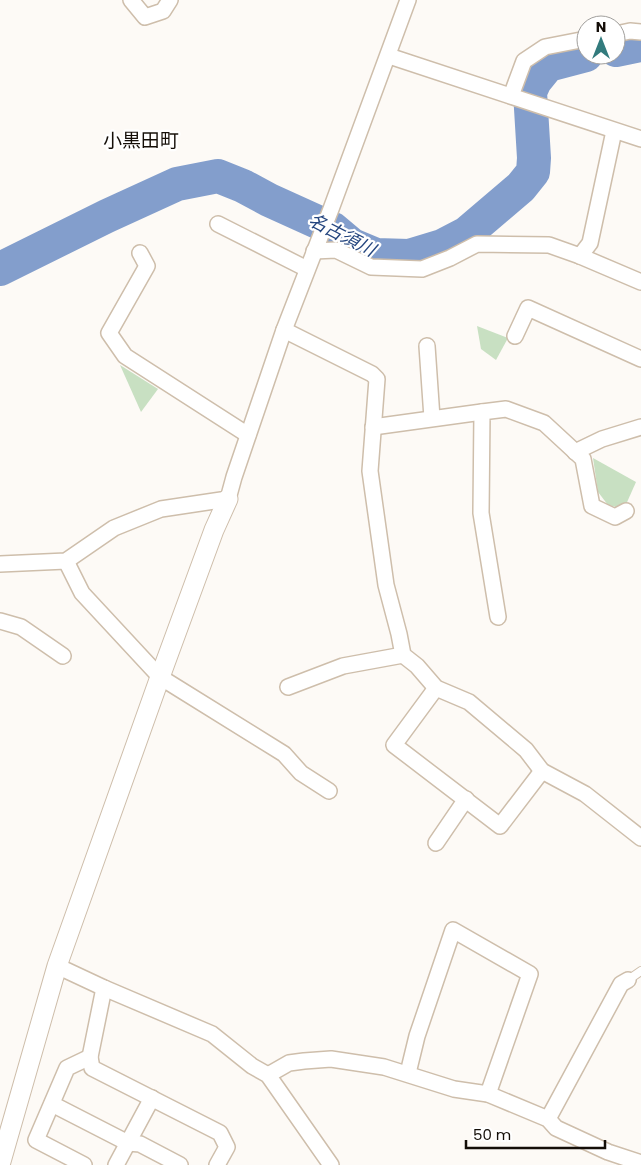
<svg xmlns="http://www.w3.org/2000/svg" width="641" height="1165" viewBox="0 0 641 1165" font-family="Poppins,'Noto Sans JP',sans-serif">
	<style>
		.green { fill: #c8e0c2 }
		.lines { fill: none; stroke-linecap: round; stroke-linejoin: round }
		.river { stroke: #839ecc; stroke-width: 34 }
		.service-casing { stroke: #cebeab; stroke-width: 10 }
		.minor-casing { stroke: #cebeab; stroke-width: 18 }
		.tertiary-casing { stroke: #cebeab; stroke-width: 21 }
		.service { stroke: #fff; stroke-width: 8 }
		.minor { stroke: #fff; stroke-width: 15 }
		.tertiary { stroke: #fff; stroke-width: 19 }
		.labels { text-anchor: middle; stroke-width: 4.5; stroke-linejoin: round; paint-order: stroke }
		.water-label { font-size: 18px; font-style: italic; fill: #25467f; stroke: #fff }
		.quarter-label { font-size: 19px; fill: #140e08; stroke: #fff }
	</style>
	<rect width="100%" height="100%" fill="#fdfaf6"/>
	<g class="green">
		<path d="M477,326L508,338L496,360L481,349Z"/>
		<path d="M120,365L158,389L141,412Z"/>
		<path d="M593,458L636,482L624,509L608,505L598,492Z"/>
	</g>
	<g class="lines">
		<g class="river">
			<path d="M616,50L641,45"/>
			<path d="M0,269L107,216L177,184L218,176L243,186L269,200L333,229L352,245L376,255L409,256L442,246L467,233L521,187L533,172L534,158L530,92L535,81L548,65L586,55"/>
		</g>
		<g class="service-casing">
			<path id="service" d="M628,980L641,971"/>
		</g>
		<g class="minor-casing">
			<g id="minor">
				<path d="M131,0L145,17L163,11L170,0"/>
				<path d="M616,34L630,31L641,32"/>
				<path d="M389,56L641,139"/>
				<path d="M511,96L524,61L545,47L586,39"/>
				<path d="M218,224L307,269"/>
				<path d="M314,251L336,250L371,267L422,269L450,258L477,244L549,245L580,256L641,282"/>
				<path d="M140,253L147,266L109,333L125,356L248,435"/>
				<path d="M580,256L590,243L614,131"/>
				<path d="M284,330L372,374L377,379L370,471L386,585L399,634L403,655L417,666L436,688L469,702L526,750L542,771L585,794L641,838"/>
				<path d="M515,336L528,308L641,359"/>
				<path d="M427,346L432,418"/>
				<path d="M373,427L482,412"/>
				<path d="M575,452L602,439L641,427"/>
				<path d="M66,561L82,593L160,677L284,754L301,773L329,791"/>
				<path d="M0,564L66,561L114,528L161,509L228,499L234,477L284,330L331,209L408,0"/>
				<path d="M498,617L481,513L482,412L506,409L544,423L583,459L592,506L615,517L626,511"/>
				<path d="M0,621L21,627L63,656"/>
				<path d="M288,687L343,666L403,655"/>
				<path d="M436,688L394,745L500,826L542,771"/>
				<path d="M436,843L466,799"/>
				<path d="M57,966L104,988L212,1034L252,1066L268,1075L331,1165"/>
				<path d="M104,988L90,1057L92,1068L220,1133L227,1147L217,1165"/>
				<path d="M408,1073L417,1036L453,930L530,974L488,1094"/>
				<path d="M268,1075L289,1063L304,1061L331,1059L384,1067L454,1089L488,1094L548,1119L556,1128L608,1152L641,1163"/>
				<path d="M52,1104L128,1143L140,1144L180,1165"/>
				<path d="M548,1119L621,984L628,980"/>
				<path d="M84,1165L36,1140L67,1068L90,1057"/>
				<path d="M116,1165L152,1098"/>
			</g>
		</g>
		<g class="tertiary-casing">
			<path id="tertiary" d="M0,1165L57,966L160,677L214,530L228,499"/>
		</g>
		<use href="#service" class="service"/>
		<use href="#minor" class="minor"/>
		<use href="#tertiary" class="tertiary"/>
	</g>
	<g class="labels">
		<g class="water-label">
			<text transform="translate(342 235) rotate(27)" y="6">名古須川</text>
		</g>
		<g class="quarter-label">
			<text x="141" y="147">小黒田町</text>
		</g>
	</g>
	<g transform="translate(601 40)"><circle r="24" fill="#ffffff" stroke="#a19f9c"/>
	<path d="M0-4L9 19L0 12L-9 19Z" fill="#327b7d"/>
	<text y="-8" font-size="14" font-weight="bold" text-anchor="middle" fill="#140e08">N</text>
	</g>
	<path d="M466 1140v8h139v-8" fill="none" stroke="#140e08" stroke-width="2.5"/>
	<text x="473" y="1140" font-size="15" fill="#140e08" stroke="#ffffff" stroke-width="4" paint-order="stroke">50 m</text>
</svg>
